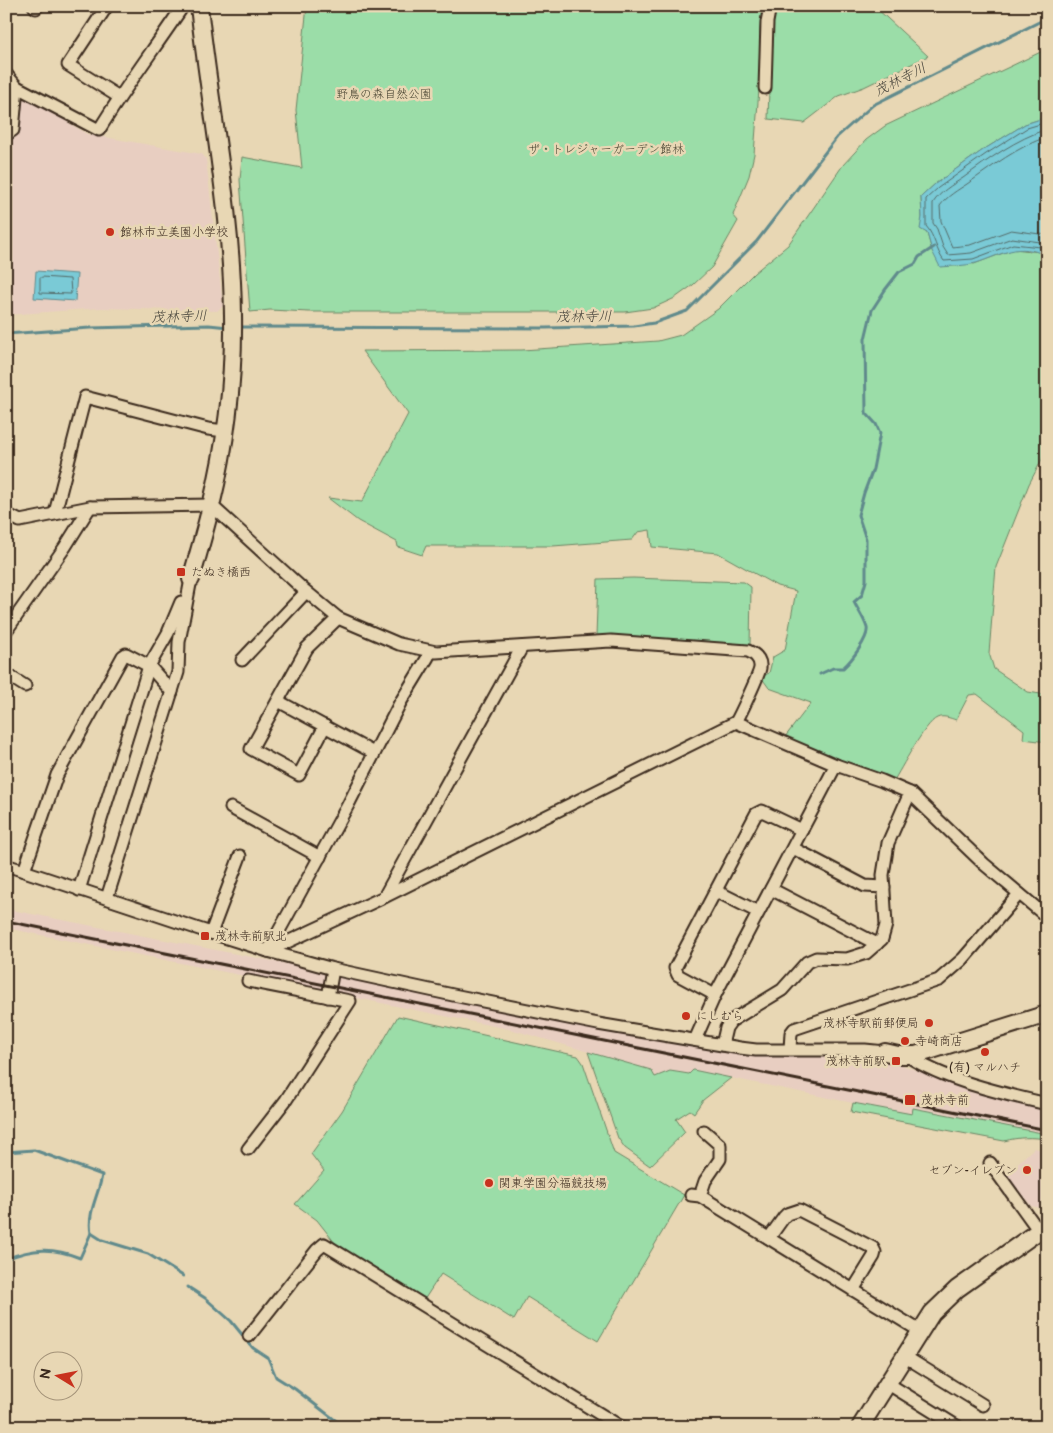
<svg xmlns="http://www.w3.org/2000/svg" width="1053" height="1433" viewBox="0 0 1053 1433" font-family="'Balsamiq Sans','Klee One',sans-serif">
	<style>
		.built { fill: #e8cec1 }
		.green { fill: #9bdda8; stroke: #6b8463 }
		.water { fill: #7acad6; stroke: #618a8c }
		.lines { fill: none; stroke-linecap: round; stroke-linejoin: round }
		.shore { stroke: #546a68; stroke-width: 1 }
		.stream { stroke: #618a8c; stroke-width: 3 }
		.street-casing { stroke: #3b2a1e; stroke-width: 15 }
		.secondary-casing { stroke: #3b2a1e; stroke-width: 20 }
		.street { stroke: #e8d7b4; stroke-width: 11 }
		.secondary { stroke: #e8d7b4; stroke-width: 16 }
		.rail { stroke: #3b2a1e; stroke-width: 3 }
		.poi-dot { fill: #c8321e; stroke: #e8d7b4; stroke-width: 2 }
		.labels { text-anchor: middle; stroke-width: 5; stroke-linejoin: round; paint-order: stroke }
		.park-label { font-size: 12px; fill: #494533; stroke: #e8d7b4 }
		.poi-label { font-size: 12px; fill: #3b2a1e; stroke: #e8d7b4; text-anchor: start }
		.water-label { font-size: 14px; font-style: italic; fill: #44423a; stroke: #e8d7b4 }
	</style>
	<rect width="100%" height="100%" fill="#e8d7b4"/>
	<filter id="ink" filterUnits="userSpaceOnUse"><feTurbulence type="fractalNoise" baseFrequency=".02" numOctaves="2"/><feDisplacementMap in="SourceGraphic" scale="10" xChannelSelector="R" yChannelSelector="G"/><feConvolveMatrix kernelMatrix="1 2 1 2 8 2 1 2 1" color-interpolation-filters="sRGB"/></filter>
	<g filter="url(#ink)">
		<g class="built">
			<path d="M21,93L87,134L202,154L206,159L223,306L217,311L101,308L6,315V141L18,135Z"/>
			<path d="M6,909L328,972L324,992L6,928Z"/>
			<path d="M339,975L743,1056L858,1055L886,1059L959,1086L999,1098L1047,1109V1139L1033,1137L1015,1138L1004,1141L851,1112L853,1103L693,1070L689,1074L670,1071L655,1077L651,1070L513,1030L337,994L334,991L336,978Z"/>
			<path d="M1034,1148L1047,1151V1209L1031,1206L1006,1174Z"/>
		</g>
		<g class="green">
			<path d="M307,6H762L760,29L759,89L754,154L749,176L733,215L738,221L712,267L693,285L675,298L653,308L625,312H309L270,310L250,312L240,180L242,157L302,168L296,110Z"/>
			<path d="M775,6H874L928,56L864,87L839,96L804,123L768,119L771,30Z"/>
			<path d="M1047,49V117L1025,124L983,150L935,184L921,197L922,217L921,229L927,233L932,251L974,264L1014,249L1040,252L1047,256V450L1029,484L996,567L989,653L994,669L1028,692L1047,695V742L1023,739L1024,730L977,694L969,695L956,720C950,718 943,715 937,718C925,723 901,769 893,782L785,737L811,703L769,688L761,677L769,673L773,657L785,650L796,591L777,586L718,553L652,547L650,530L638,532L632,540L553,546H426L422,555L398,547L397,542L358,521L328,498L362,502L408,414L362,351L522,350L658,341L681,335L718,309L754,273L788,245L843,165L866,140L885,126Z"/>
			<path d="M633,578L744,582L751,587L750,647L596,637L598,579Z"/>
			<path d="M398,1016L578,1056L583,1063L614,1153L684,1195L598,1341L527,1297L514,1320L441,1274L424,1300L348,1252L335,1243L317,1220L295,1204L324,1171L311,1154L342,1111Z"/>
			<path d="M588,1052L651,1070L655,1077L670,1071L689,1074L693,1070L731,1078L703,1100L694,1113L690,1110L676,1119L685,1132L650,1166L625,1148L618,1138Z"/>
			<path d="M853,1103L912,1114L913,1108L1047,1134V1139C1032,1137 1019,1137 1004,1141L851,1112Z"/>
		</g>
		<g class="water">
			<path d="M1047,117V256C1018,241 1002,255 976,263C965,266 952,266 940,267L932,251L927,233L920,229L922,217L921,197L935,184L983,150L1025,124Z"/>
			<path d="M36,271L77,274L75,301L34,298Z"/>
		</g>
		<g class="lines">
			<g class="shore">
				<path d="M1047,122L1027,128L986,154L938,188L926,199V226C935,236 936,251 944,261L973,259L1013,244L1041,247L1047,250"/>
				<path d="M1047,129C1016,139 989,159 963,178C952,185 940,192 933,203V223L937,229L943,247L948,255L971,253L1012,238L1047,243"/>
				<path d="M1047,137C1018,146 992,167 967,184C958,190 947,196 940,206L941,221L952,247L970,245L1011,230L1047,235"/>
				<path d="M42,277L70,279L71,294L40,293V279Z"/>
			</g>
			<g class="stream">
				<path d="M239,327L545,328L634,326L654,323L687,311L757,241L837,137L873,105L1047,18"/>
				<path d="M6,334L90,328L209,325L228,327"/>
				<path d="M820,674L833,668H843C851,661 869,638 867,628C865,620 858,610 854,602L862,595L866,581V539L858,515L864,493L873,469L880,433L876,424L866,413L865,339L872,310L885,290L899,272L915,264L919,257L934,247"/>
				<path d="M6,1152L34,1150L102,1175C99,1195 87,1212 91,1233L102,1240L148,1254L183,1276"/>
				<path d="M6,1259C33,1248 53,1247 80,1258L91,1233"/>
				<path d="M188,1287L205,1298L231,1321L253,1348L268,1358L276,1377L295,1389L344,1427"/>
			</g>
			<g class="street-casing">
				<g id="street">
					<path d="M34,6L36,8L38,6"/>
					<path d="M107,6L68,65L119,97"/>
					<path d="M6,74L17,87L13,130L6,135"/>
					<path d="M17,87L99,130C125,87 155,48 183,6"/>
					<path d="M765,88L767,22L770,6"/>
					<path d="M55,513L85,397L208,429L225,431"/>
					<path d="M6,514L20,521L90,507L211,505L303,589L338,618L399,644L436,652L611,641L748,651C755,654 761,659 760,668C759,675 740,715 736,722L384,897L268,951"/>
					<path d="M6,631L65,547L90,507"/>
					<path d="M242,660L306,592"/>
					<path d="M6,674L25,686"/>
					<path d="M278,701L374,753"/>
					<path d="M736,722L836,765L882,781L910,793L984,864L1047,917"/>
					<path d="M325,726L299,775L251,749L307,648L338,618"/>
					<path d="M231,808L320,857"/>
					<path d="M793,848L865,886L884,887"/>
					<path d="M6,865L211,933L268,951L333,969L453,995L598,1024L740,1048L756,1050H865L885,1052"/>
					<path d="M24,871L57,775L123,656L126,654L149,666L172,692"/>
					<path d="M771,889L877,944"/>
					<path d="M79,890L149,666L168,633L181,602"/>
					<path d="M716,891L758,912"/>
					<path d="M384,897L522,647"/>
					<path d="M107,898L178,672L179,642L191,579"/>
					<path d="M211,933L240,856"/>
					<path d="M268,951L348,805L400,703L428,657V651"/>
					<path d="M248,981L350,1001L286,1100L248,1149"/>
					<path d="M715,995L678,975L675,968L756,814L762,811L802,830"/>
					<path d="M328,997L333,969"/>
					<path d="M695,1040L715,995L836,765"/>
					<path d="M722,1045L726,1028L731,1021L782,990L807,962L816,958L847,959L866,953L882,939L886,925L883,875L888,843L910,793"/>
					<path d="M790,1049L791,1033L794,1029L939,980L963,959L1019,894"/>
					<path d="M908,1056C943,1080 1005,1094 1047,1104"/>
					<path d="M990,1163L1039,1231"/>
					<path d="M691,1195L700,1196L920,1331"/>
					<path d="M700,1196L705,1181L720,1159V1145L704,1131"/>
					<path d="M769,1238L784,1217L787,1214L799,1210L873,1248L875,1252L874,1256L853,1290"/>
					<path d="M249,1336L317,1250L324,1244L621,1427"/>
					<path d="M904,1356L983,1405"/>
					<path d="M887,1383L958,1427"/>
				</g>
			</g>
			<g class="secondary-casing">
				<g id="secondary">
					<path d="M191,579C198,555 205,531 211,506C226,445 234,378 233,315C232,211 210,109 199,6"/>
					<path d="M885,1052L898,1055H916L1047,1014"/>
					<path d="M860,1427L932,1313L957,1289L1047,1225"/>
				</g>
			</g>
			<use href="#street" class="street"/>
			<use href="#secondary" class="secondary"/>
			<path class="rail" d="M6,921L1047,1130"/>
		</g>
	</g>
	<g class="poi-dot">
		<circle cx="110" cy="232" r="5"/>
		<rect x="176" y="567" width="10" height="10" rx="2.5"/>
		<rect x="200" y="931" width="10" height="10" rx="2.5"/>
		<circle cx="686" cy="1016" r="5"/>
		<circle cx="929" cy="1023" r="5"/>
		<circle cx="905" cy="1041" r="5"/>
		<circle cx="985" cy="1052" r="5"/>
		<rect x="891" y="1056" width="10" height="10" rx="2.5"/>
		<rect x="904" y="1094" width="12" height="12" rx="2.5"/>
		<circle cx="1027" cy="1170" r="5"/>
		<circle cx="489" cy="1183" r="5"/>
	</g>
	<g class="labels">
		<g class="park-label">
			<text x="384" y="98">野鳥の森自然公園</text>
			<text x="606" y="153">ザ・トレジャーガーデン館林</text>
		</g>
		<g class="poi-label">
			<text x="120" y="236">館林市立美園小学校</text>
			<text x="191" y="576">たぬき橋西</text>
			<text x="215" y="940">茂林寺前駅北</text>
			<text x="696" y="1020">にしむら</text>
			<text x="919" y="1027" text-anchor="end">茂林寺駅前郵便局</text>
			<text x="915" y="1045">寺崎商店</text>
			<text x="886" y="1065" text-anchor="end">茂林寺前駅</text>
			<text x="985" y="1071" text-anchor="middle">(有) マルハチ</text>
			<text x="921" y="1104">茂林寺前</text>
			<text x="1017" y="1174" text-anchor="end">セブン-イレブン</text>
			<text x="499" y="1187">関東学園分福競技場</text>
		</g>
		<g class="water-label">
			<text transform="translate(900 79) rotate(-27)" y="5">茂林寺川</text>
			<text transform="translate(179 316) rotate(-2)" y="5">茂林寺川</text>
			<text transform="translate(584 316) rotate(-1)" y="5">茂林寺川</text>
		</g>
	</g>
	<rect width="1053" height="1433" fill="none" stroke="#e8d7b4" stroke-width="25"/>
	<rect x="12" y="12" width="1028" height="1408" fill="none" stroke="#3b2a1e" stroke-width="2" filter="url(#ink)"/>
	<g transform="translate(58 1376) rotate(280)"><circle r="24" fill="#e8d7b4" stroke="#a39278"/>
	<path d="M0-4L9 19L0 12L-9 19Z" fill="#c8321e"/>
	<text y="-8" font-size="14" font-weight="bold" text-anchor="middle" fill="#3b2a1e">N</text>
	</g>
</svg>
